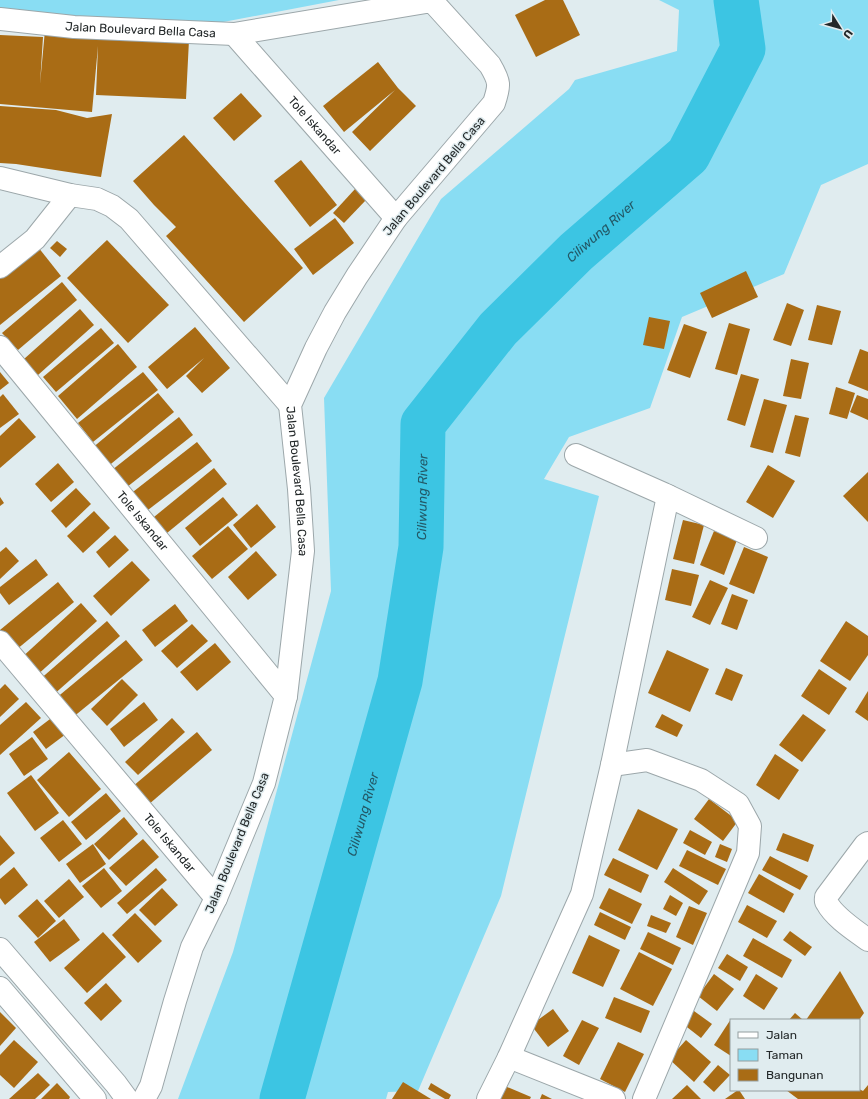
<svg xmlns="http://www.w3.org/2000/svg" width="868" height="1099" viewBox="0 0 868 1099" font-family="Rubik,sans-serif">
	<style>
		.green { fill: #89ddf3 }
		.lines { fill: none; stroke-linecap: round; stroke-linejoin: round }
		.river { stroke: #3cc5e3; stroke-width: 45 }
		.building { fill: #a96c15 }
		.minor-casing { stroke: #9ca7aa; stroke-width: 24 }
		.minor { stroke: #fff; stroke-width: 22 }
		.labels { text-anchor: middle; stroke-width: 3; stroke-linejoin: round; paint-order: stroke }
		.street-label { font-size: 12px; fill: #232829; stroke: #e0ecef }
		.water-label { font-size: 13px; font-style: italic; fill: #235967; stroke: #e0ecef }
	</style>
	<rect width="100%" height="100%" fill="#e0ecef"/>
	<g class="green">
		<path d="M0,0H339L134,39L0,23Z"/>
		<path d="M659,0H868V164L821,185L784,274L682,317L650,408L569,437L544,479L599,496L501,896L418,1091L388,1092L386,1099H178L233,952L331,591L324,398L441,199L569,89L575,80L677,51L679,10Z"/>
	</g>
	<g class="lines">
		<path class="river" id="s1" d="M282,1099L400,681L421,547L423,424L498,329L576,252L688,155L743,49L736,0"/>
	</g>
	<g class="building">
		<path d="M545,0H563L580,35L536,57L515,15Z"/>
		<path d="M45,30L189,40L186,99L96,95L98,46L92,112L0,104V35L43,37L40,84Z"/>
		<path d="M378,62L398,88L416,106L370,151L352,132L395,90L344,132L323,106Z"/>
		<path d="M241,93L262,116L234,141L213,118Z"/>
		<path d="M0,106L56,110L87,118L112,114L101,177L16,164L0,163Z"/>
		<path d="M184,135L303,268L244,322L166,236L176,227L154,205L133,181Z"/>
		<path d="M301,160L337,205L310,227L274,181Z"/>
		<path d="M355,189L366,200L344,223L333,213Z"/>
		<path d="M335,218L354,243L313,275L294,249Z"/>
		<path d="M107,240L169,305L128,343L67,278Z"/>
		<path d="M57,241L67,249L60,257L50,248Z"/>
		<path d="M38,247L61,276L0,325V278Z"/>
		<path d="M746,271L758,297L712,318L700,293Z"/>
		<path d="M62,282L77,300L18,350L2,333Z"/>
		<path d="M787,303L804,310L791,346L773,340Z"/>
		<path d="M817,305L841,311L832,345L808,340Z"/>
		<path d="M80,309L94,325L38,375L24,359Z"/>
		<path d="M649,317L670,321L664,349L643,345Z"/>
		<path d="M729,323L750,329L737,375L715,369Z"/>
		<path d="M684,324L707,332L690,378L667,370Z"/>
		<path d="M195,327L230,368L202,393L186,376L204,358L167,389L148,367Z"/>
		<path d="M101,328L114,343L56,392L43,377Z"/>
		<path d="M118,344L137,367L77,419L58,396Z"/>
		<path d="M860,349L868,352V391L848,383Z"/>
		<path d="M791,359L809,363L801,399L783,396Z"/>
		<path d="M0,372L9,383L0,390Z"/>
		<path d="M143,372L158,390L93,442L78,423Z"/>
		<path d="M741,374L759,379L745,426L727,420Z"/>
		<path d="M836,387L855,393L847,419L829,414Z"/>
		<path d="M158,393L174,412L106,468L91,449Z"/>
		<path d="M3,394L19,414L0,428V397Z"/>
		<path d="M857,395L868,399V420L850,412Z"/>
		<path d="M764,399L787,405L773,453L750,447Z"/>
		<path d="M795,415L809,418L800,457L785,453Z"/>
		<path d="M179,417L193,435L127,487L112,470Z"/>
		<path d="M19,418L36,437L0,468V436Z"/>
		<path d="M197,442L212,461L144,513L129,495Z"/>
		<path d="M58,463L74,482L51,502L35,484Z"/>
		<path d="M768,465L795,481L773,518L746,502Z"/>
		<path d="M214,468L227,484L167,533L154,517Z"/>
		<path d="M868,472V522L843,496Z"/>
		<path d="M76,488L91,504L66,528L51,511Z"/>
		<path d="M0,497L4,503L0,506Z"/>
		<path d="M223,497L238,515L200,546L185,528Z"/>
		<path d="M257,504L276,527L251,548L233,525Z"/>
		<path d="M94,511L110,528L83,553L67,536Z"/>
		<path d="M683,520L704,525L694,564L673,559Z"/>
		<path d="M228,526L248,549L212,579L192,556Z"/>
		<path d="M714,531L737,540L724,575L700,565Z"/>
		<path d="M115,535L129,550L109,568L96,552Z"/>
		<path d="M6,547L19,561L0,579V552Z"/>
		<path d="M744,547L768,557L754,594L729,584Z"/>
		<path d="M256,551L277,575L248,600L228,577Z"/>
		<path d="M36,559L48,575L9,605L0,593V587Z"/>
		<path d="M132,561L150,580L111,616L93,596Z"/>
		<path d="M672,569L699,575L691,606L665,600Z"/>
		<path d="M710,580L728,588L710,625L692,617Z"/>
		<path d="M58,582L74,602L16,650L0,630Z"/>
		<path d="M732,594L748,600L737,630L721,624Z"/>
		<path d="M81,603L97,621L35,677L19,660Z"/>
		<path d="M175,604L188,621L155,647L142,630Z"/>
		<path d="M107,621L120,636L52,696L38,681Z"/>
		<path d="M846,621L868,636V655L850,681L820,661Z"/>
		<path d="M192,624L208,641L177,668L161,651Z"/>
		<path d="M126,640L143,660L72,718L55,699Z"/>
		<path d="M215,643L231,662L197,691L180,672Z"/>
		<path d="M667,650L709,669L690,712L648,693Z"/>
		<path d="M726,668L743,675L732,701L715,694Z"/>
		<path d="M819,669L847,688L829,715L801,696Z"/>
		<path d="M122,679L138,695L107,726L91,709Z"/>
		<path d="M5,684L19,699L0,717V689Z"/>
		<path d="M868,691V721L855,712Z"/>
		<path d="M26,702L41,718L0,755V725Z"/>
		<path d="M144,702L158,720L124,747L110,729Z"/>
		<path d="M662,714L683,725L677,737L655,727Z"/>
		<path d="M803,714L826,730L802,762L779,745Z"/>
		<path d="M54,716L66,734L46,749L33,732Z"/>
		<path d="M172,718L185,732L138,775L125,762Z"/>
		<path d="M197,732L212,750L148,805L132,787Z"/>
		<path d="M32,737L48,759L24,776L9,754Z"/>
		<path d="M69,752L101,789L69,817L37,780Z"/>
		<path d="M775,754L799,770L779,800L756,785Z"/>
		<path d="M31,775L59,813L35,831L7,793Z"/>
		<path d="M106,793L121,811L86,840L71,822Z"/>
		<path d="M709,799L738,821L723,841L694,819Z"/>
		<path d="M638,809L678,829L657,870L618,850Z"/>
		<path d="M124,817L138,834L109,860L94,844Z"/>
		<path d="M63,820L82,844L59,862L40,838Z"/>
		<path d="M690,830L712,842L705,855L683,843Z"/>
		<path d="M783,833L814,845L808,862L776,850Z"/>
		<path d="M0,835L15,853L0,866Z"/>
		<path d="M143,839L159,857L126,886L109,868Z"/>
		<path d="M93,844L106,864L80,883L66,864Z"/>
		<path d="M720,844L732,849L727,862L715,857Z"/>
		<path d="M687,850L726,869L718,885L679,866Z"/>
		<path d="M770,856L808,876L800,890L762,870Z"/>
		<path d="M613,858L649,875L641,893L604,875Z"/>
		<path d="M14,867L28,885L5,905L0,898V879Z"/>
		<path d="M104,868L122,891L101,908L82,886Z"/>
		<path d="M156,868L167,880L127,914L117,903Z"/>
		<path d="M673,868L708,891L699,905L664,882Z"/>
		<path d="M759,874L794,894L784,913L748,893Z"/>
		<path d="M69,879L84,897L59,918L44,901Z"/>
		<path d="M162,888L178,905L155,926L139,910Z"/>
		<path d="M609,888L642,904L632,924L599,908Z"/>
		<path d="M670,895L683,903L676,916L663,909Z"/>
		<path d="M37,899L56,921L38,938L18,916Z"/>
		<path d="M747,905L777,921L767,938L738,922Z"/>
		<path d="M689,906L707,913L693,945L676,937Z"/>
		<path d="M600,912L631,927L625,940L594,925Z"/>
		<path d="M135,913L162,941L138,963L112,935Z"/>
		<path d="M651,915L671,923L666,933L647,926Z"/>
		<path d="M64,919L80,940L50,962L34,942Z"/>
		<path d="M790,931L812,947L805,956L783,940Z"/>
		<path d="M103,932L126,957L87,993L64,968Z"/>
		<path d="M648,932L681,948L673,965L640,949Z"/>
		<path d="M589,935L620,950L603,987L572,973Z"/>
		<path d="M753,938L792,960L782,978L743,956Z"/>
		<path d="M639,952L672,969L653,1006L620,989Z"/>
		<path d="M727,954L748,967L740,981L718,968Z"/>
		<path d="M840,971L864,1013L859,1020H806Z"/>
		<path d="M714,974L734,989L717,1011L698,996Z"/>
		<path d="M756,974L778,988L764,1010L743,996Z"/>
		<path d="M106,983L122,1001L101,1021L84,1003Z"/>
		<path d="M614,997L650,1011L641,1033L605,1018Z"/>
		<path d="M553,1009L569,1031L548,1047L531,1025Z"/>
		<path d="M694,1011L712,1024L701,1038L683,1024Z"/>
		<path d="M0,1012L16,1028L0,1046Z"/>
		<path d="M795,1013L803,1020H789Z"/>
		<path d="M731,1019V1056L714,1045Z"/>
		<path d="M582,1020L599,1028L579,1065L563,1056Z"/>
		<path d="M14,1040L38,1062L14,1088L0,1075V1055Z"/>
		<path d="M686,1040L711,1062L694,1082L669,1059Z"/>
		<path d="M618,1042L644,1054L625,1092L600,1079Z"/>
		<path d="M718,1065L730,1075L714,1092L703,1082Z"/>
		<path d="M38,1073L50,1085L35,1099H9Z"/>
		<path d="M403,1082L431,1099H392Z"/>
		<path d="M57,1083L70,1097L69,1099H41Z"/>
		<path d="M431,1083L451,1095L449,1099H445L428,1089Z"/>
		<path d="M500,1084L531,1097L530,1099H493Z"/>
		<path d="M687,1085L701,1099H672Z"/>
		<path d="M868,1085V1099H798L786,1090H859V1089L863,1091Z"/>
		<path d="M738,1090H739L745,1099H725Z"/>
		<path d="M542,1094L552,1099H540Z"/>
	</g>
	<g class="lines">
		<g class="minor-casing">
			<g id="minor">
				<path id="s2" d="M0,19L74,27L234,34L432,1L490,65C500,82 500,85 494,103L396,218L357,276L335,312L316,348L290,405L299,489L303,551L286,696L264,783L216,898L192,947L175,1001L151,1086L144,1099"/>
				<path id="s3" d="M234,34L396,218"/>
				<path d="M0,178L70,195L97,199L112,206L129,219L290,405"/>
				<path d="M0,267L35,239L70,195"/>
				<path id="s4" d="M0,347L286,696"/>
				<path d="M576,455L664,494L756,538"/>
				<path id="s5" d="M0,642L216,898"/>
				<path d="M612,765L647,760L701,780L738,804L750,826L748,853L644,1099"/>
				<path d="M868,843L865,845L826,897C826,900 825,901 827,903C834,917 856,931 868,940"/>
				<path d="M0,949L116,1084L127,1099"/>
				<path d="M0,988L95,1099"/>
				<path d="M509,1057L614,1099"/>
				<path d="M488,1099L509,1057L582,894L612,765L668,496"/>
			</g>
		</g>
		<use href="#minor" class="minor"/>
	</g>
	<g class="labels">
		<g class="street-label">
			<text dy="4" stroke="none"><textPath href="#s2" startOffset="141">Jalan Boulevard Bella Casa</textPath></text>
			<text dy="4" stroke="none"><textPath href="#s3" startOffset="122">Tole Iskandar</textPath></text>
			<text transform="translate(434 176) rotate(-50)" y="4">Jalan Boulevard Bella Casa</text>
			<text dy="4" stroke="none"><textPath href="#s2" startOffset="1005">Jalan Boulevard Bella Casa</textPath></text>
			<text dy="4" stroke="none"><textPath href="#s4" startOffset="225">Tole Iskandar</textPath></text>
			<text dy="4" stroke="none"><textPath href="#s5" startOffset="263">Tole Iskandar</textPath></text>
			<text transform="translate(237 843) rotate(-68)" y="4">Jalan Boulevard Bella Casa</text>
		</g>
		<g class="water-label">
			<text dy="5" stroke="none"><textPath href="#s1" startOffset="956">Ciliwung River</textPath></text>
			<text dy="5" stroke="none"><textPath href="#s1" startOffset="620">Ciliwung River</textPath></text>
			<text dy="5" stroke="none"><textPath href="#s1" startOffset="296">Ciliwung River</textPath></text>
		</g>
	</g>
	<rect x="730" y="1019" width="130" height="72" fill="#e0ecef" stroke="#949ea0"/>
	<rect x="738" y="1032" width="20" height="6" fill="#ffffff" stroke="#949ea0"/>
	<text x="766" y="1039" font-size="12" fill="#232829">Jalan</text>
	<rect x="738" y="1049" width="20" height="12" fill="#89ddf3" stroke="#949ea0"/>
	<text x="766" y="1059" font-size="12" fill="#232829">Taman</text>
	<rect x="738" y="1069" width="20" height="12" fill="#a96c15" stroke="#949ea0"/>
	<text x="766" y="1079" font-size="12" fill="#232829">Bangunan</text>
	<g transform="translate(840 28) rotate(127)" stroke="#e0ecef" stroke-width="3" paint-order="stroke">
	<path d="M0-3L7 15L0 10L-7 15Z" fill="#232829"/>
	<text y="-6" font-size="11" font-weight="bold" text-anchor="middle" fill="#232829">U</text>
	</g>
</svg>
